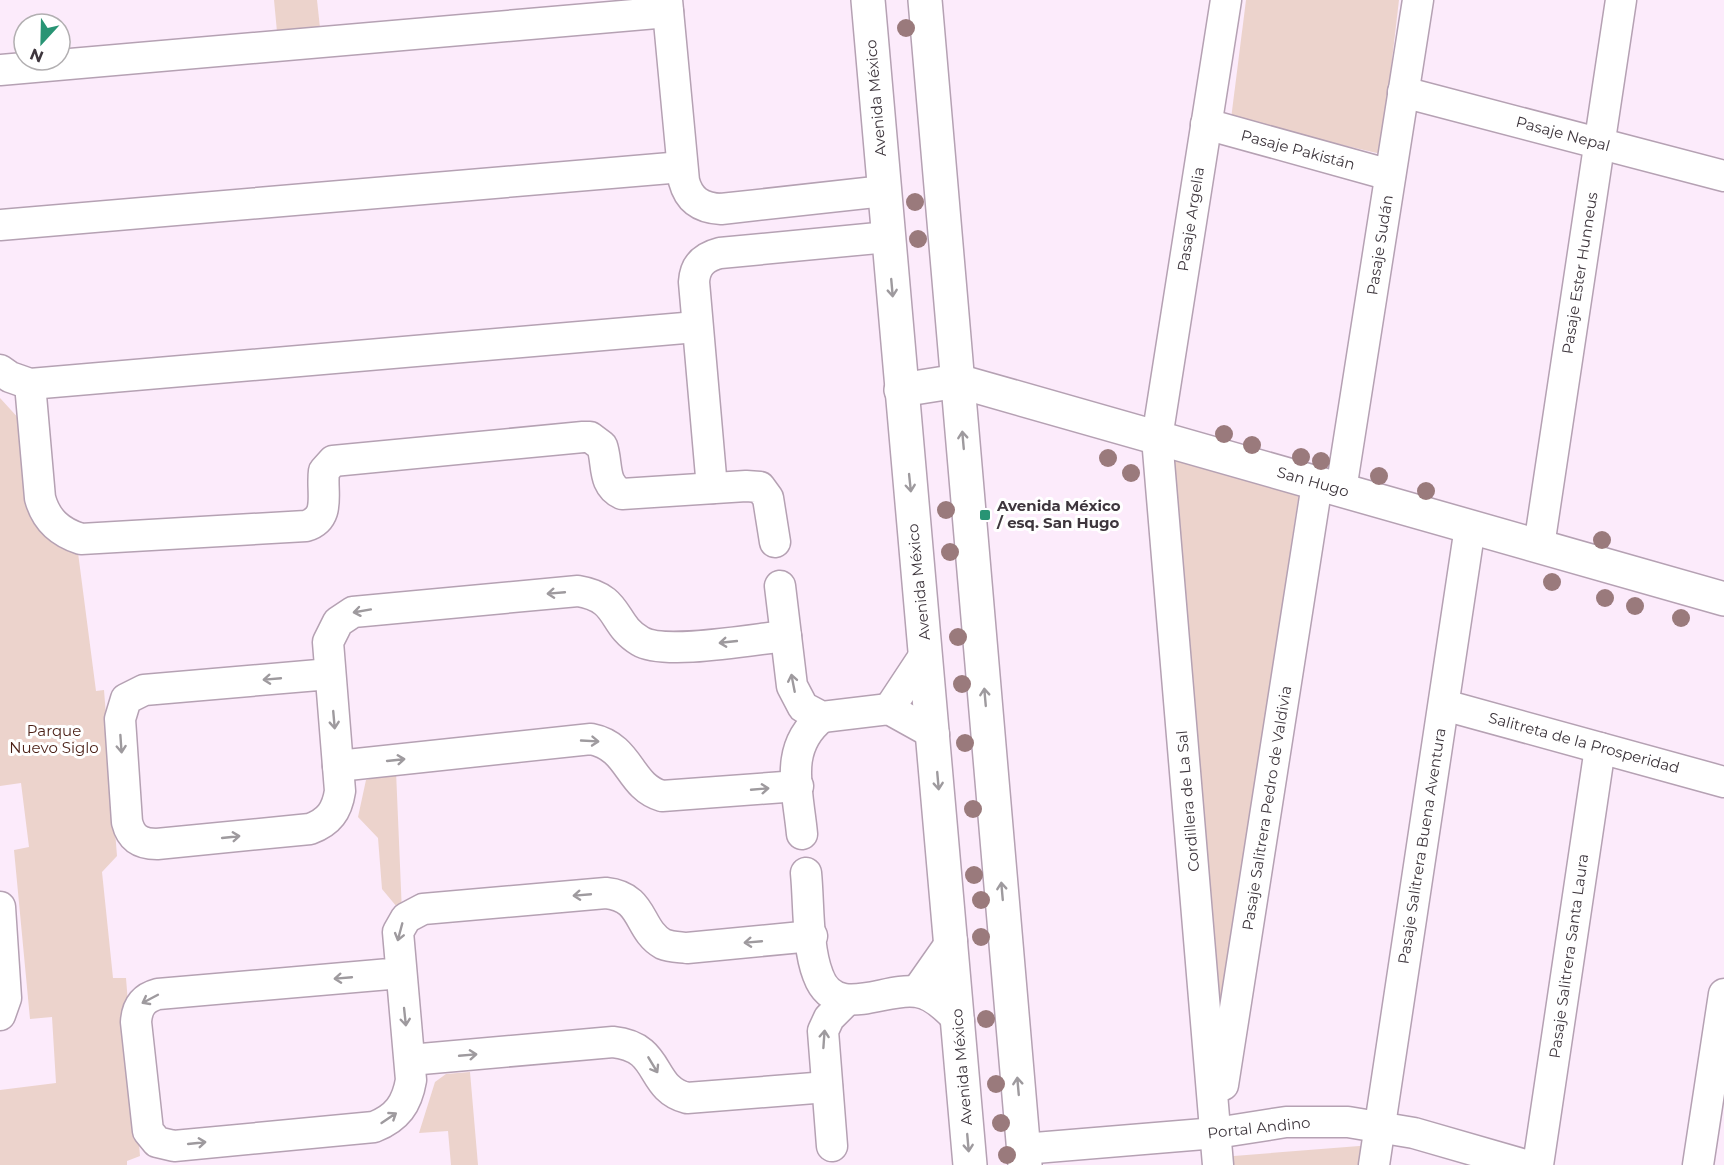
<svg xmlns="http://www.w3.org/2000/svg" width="1724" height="1165" viewBox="0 0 1724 1165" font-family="Montserrat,sans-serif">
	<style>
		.green { fill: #ecd3cc }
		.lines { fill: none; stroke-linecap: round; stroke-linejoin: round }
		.street-casing { stroke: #b5a1b3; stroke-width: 33 }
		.secondary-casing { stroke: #b5a1b3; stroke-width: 36 }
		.street { stroke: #fff; stroke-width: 30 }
		.secondary { stroke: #fff; stroke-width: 33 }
		.tree { fill: #9a7a7c }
		.oneway { stroke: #9e9a9e }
		.poi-dot { fill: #289474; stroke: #fff; stroke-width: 2 }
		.labels { text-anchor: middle; stroke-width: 6; stroke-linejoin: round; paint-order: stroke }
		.street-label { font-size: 15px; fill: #3e363d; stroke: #fff }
		.poi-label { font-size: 15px; font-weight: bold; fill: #3e363d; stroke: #fff; text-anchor: start }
		.park-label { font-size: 15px; fill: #4a1e14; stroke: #fff }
	</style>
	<rect width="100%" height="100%" fill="#fcebfb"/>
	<g class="green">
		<path d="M274,0H317L320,28L277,32Z"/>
		<path d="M1246,0H1399L1381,154L1231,119Z"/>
		<path d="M0,398L21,421L31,514L57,546L77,545L96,691L104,690L117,856L102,872L113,978H126L140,1156L127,1161V1165H0V1090L56,1083L52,1017L30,1019L14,850L29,847L21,783L0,786Z"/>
		<path d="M1166,453L1299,493L1218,1030Z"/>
		<path d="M396,771L402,913L382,889L378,838L358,817L366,780Z"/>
		<path d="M470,1072L478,1165H451L448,1131L419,1133L435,1082L446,1074Z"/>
		<path d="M1372,1145L1369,1165H1222L1221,1157Z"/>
	</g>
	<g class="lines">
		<g class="street-casing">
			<g id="street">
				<path d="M667,0L684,181C689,200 701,208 721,209L884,191"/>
				<path d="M0,70L668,12"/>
				<path d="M1403,92L1724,176"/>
				<path d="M1206,124L1390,175"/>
				<path d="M0,225L682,167"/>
				<path d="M0,370L10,377L30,384L696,327"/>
				<path d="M30,384L40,498C46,520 59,532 81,539L306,526C332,518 321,492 324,471L333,461L583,437H590L602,446C608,463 602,485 622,494L746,486L760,487L768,498L775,542"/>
				<path d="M712,488L694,282C695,265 704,257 720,253L888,237"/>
				<path d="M1341,490L1418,0"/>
				<path d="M1539,546L1621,0"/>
				<path d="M780,586L792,686L803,707L822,717L889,709L934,734"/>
				<path d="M330,674L144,690L126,699L120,719L127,822C131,838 140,844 157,844L310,829C329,822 337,811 340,791L328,642L338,622L353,612L578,591C621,598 611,624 640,641C664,656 755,639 786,636"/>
				<path d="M1444,705L1724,782"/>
				<path d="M889,709L926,653"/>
				<path d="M338,766L591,739C631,747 628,786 662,796L798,786"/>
				<path d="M802,834C798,790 783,748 822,717"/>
				<path d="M806,873C809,903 807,947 818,975C835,1022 886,986 917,992C933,994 948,1009 959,1021"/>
				<path d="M0,907L6,998L0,1015"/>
				<path d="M401,973L158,994C143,998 137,1007 136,1022L148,1131L157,1142L174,1146L374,1127C397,1118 407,1104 411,1080L398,932L406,918L423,909L606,893C645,897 637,929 663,944C670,947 679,947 687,948L812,936"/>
				<path d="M917,991L952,941"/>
				<path d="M410,1060L613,1042C663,1047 648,1088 687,1098L827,1087"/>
				<path d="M1223,1085L1317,484"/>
				<path d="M832,1146L823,1031L829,1018L847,1000"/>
				<path d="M1023,1149L1216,1133L1286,1122H1348L1414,1133L1525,1165"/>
				<path d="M1218,1165L1157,438L1226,0"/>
				<path d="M1374,1165L1470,527"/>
				<path d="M1538,1165L1600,748"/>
				<path d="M1698,1165L1724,994"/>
			</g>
		</g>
		<g class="secondary-casing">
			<g id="secondary">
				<path d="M868,0L970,1165"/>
				<path d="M925,0L1025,1165"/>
				<path d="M901,390L958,381L1724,599"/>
			</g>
		</g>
		<use href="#street" class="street"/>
		<use href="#secondary" class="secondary"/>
	</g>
	<g class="tree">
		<circle cx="906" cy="28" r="9"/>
		<circle cx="915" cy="202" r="9"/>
		<circle cx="918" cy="239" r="9"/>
		<circle cx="1224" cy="434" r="9"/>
		<circle cx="1252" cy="445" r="9"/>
		<circle cx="1301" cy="457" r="9"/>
		<circle cx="1108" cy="458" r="9"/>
		<circle cx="1321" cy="461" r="9"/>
		<circle cx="1131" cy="473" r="9"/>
		<circle cx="1379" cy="476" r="9"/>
		<circle cx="1426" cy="491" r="9"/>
		<circle cx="946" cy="510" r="9"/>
		<circle cx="1602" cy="540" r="9"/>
		<circle cx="950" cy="552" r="9"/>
		<circle cx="1552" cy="582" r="9"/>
		<circle cx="1605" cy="598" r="9"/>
		<circle cx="1635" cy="606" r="9"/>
		<circle cx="1681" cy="618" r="9"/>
		<circle cx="958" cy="637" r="9"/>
		<circle cx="962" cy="684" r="9"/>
		<circle cx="965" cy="743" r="9"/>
		<circle cx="973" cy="809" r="9"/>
		<circle cx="974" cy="875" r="9"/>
		<circle cx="981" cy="900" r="9"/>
		<circle cx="981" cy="937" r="9"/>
		<circle cx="986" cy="1019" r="9"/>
		<circle cx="996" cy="1084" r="9"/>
		<circle cx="1001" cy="1123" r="9"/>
		<circle cx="1007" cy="1155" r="9"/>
	</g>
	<defs><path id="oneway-shaft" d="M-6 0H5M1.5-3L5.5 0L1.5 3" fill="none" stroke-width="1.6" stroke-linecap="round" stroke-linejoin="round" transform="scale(1.5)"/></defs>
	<g class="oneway">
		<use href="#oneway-shaft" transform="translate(892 288) rotate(85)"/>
		<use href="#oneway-shaft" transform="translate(963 440) rotate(-95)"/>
		<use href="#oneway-shaft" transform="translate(910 483) rotate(84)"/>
		<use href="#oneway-shaft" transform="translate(556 593) rotate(175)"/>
		<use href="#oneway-shaft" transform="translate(362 611) rotate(170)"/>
		<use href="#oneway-shaft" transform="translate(728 642) rotate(174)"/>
		<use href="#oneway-shaft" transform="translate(272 679) rotate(175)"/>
		<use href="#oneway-shaft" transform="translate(793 683) rotate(-101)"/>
		<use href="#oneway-shaft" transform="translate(985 697) rotate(-95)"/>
		<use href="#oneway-shaft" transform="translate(334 720) rotate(85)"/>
		<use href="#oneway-shaft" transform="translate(590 741) rotate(3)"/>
		<use href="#oneway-shaft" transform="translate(121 744) rotate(86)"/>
		<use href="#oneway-shaft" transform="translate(396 760) rotate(-6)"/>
		<use href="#oneway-shaft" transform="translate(938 781) rotate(85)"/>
		<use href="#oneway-shaft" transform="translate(760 789) rotate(-5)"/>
		<use href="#oneway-shaft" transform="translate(231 837) rotate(-6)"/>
		<use href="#oneway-shaft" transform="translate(1002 891) rotate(-95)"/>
		<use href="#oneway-shaft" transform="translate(582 895) rotate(175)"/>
		<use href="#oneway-shaft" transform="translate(400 932) rotate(105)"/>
		<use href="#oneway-shaft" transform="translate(753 942) rotate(175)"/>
		<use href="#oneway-shaft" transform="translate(343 978) rotate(175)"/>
		<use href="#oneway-shaft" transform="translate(150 999) rotate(152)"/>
		<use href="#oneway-shaft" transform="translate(405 1017) rotate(84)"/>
		<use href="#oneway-shaft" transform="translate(824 1039) rotate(-86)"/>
		<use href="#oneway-shaft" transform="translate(468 1055) rotate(-5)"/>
		<use href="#oneway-shaft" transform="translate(653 1065) rotate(59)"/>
		<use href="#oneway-shaft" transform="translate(1018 1086) rotate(-95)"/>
		<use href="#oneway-shaft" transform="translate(389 1118) rotate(-34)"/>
		<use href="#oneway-shaft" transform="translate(197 1143) rotate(-6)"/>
		<use href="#oneway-shaft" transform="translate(968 1143) rotate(85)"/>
	</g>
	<rect class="poi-dot" x="979" y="509" width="12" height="12" rx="3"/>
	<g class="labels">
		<g class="street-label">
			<text transform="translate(876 98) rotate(-95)" y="5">Avenida México</text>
			<text transform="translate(1563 134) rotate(15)" y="5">Pasaje Nepal</text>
			<text transform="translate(1298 150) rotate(15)" y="5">Pasaje Pakistán</text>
			<text transform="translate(1191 219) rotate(-81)" y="5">Pasaje Argelia</text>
			<text transform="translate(1380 245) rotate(-81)" y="5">Pasaje Sudán</text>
			<text transform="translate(1580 273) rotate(-81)" y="5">Pasaje Ester Hunneus</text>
			<text transform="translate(1313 482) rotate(16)" y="5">San Hugo</text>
			<text transform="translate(919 582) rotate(-96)" y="5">Avenida México</text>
			<text transform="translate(1584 743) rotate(15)" y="5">Salitreta de la Prosperidad</text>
			<text transform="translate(1188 801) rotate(-95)" y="5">Cordillera de La Sal</text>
			<text transform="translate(1267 808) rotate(-81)" y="5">Pasaje Salitrera Pedro de Valdivia</text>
			<text transform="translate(1422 846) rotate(-81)" y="5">Pasaje Salitrera Buena Aventura</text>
			<text transform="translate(1569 956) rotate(-82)" y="5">Pasaje Salitrera Santa Laura</text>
			<text transform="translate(962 1067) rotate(-95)" y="5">Avenida México</text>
			<text transform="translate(1259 1128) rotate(-6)" y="5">Portal Andino</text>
		</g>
		<g class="poi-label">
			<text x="997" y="511">Avenida México<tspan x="997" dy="17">/ esq. San Hugo</tspan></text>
		</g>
		<g class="park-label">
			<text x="54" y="736">Parque<tspan x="54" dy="17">Nuevo Siglo</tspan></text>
		</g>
	</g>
	<g transform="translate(42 42) rotate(202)"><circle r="28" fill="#ffffff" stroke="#b2afb1" stroke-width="1.5"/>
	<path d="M0-4.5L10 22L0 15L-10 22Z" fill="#289474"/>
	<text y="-9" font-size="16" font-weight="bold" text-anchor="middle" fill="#3e363d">N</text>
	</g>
</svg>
